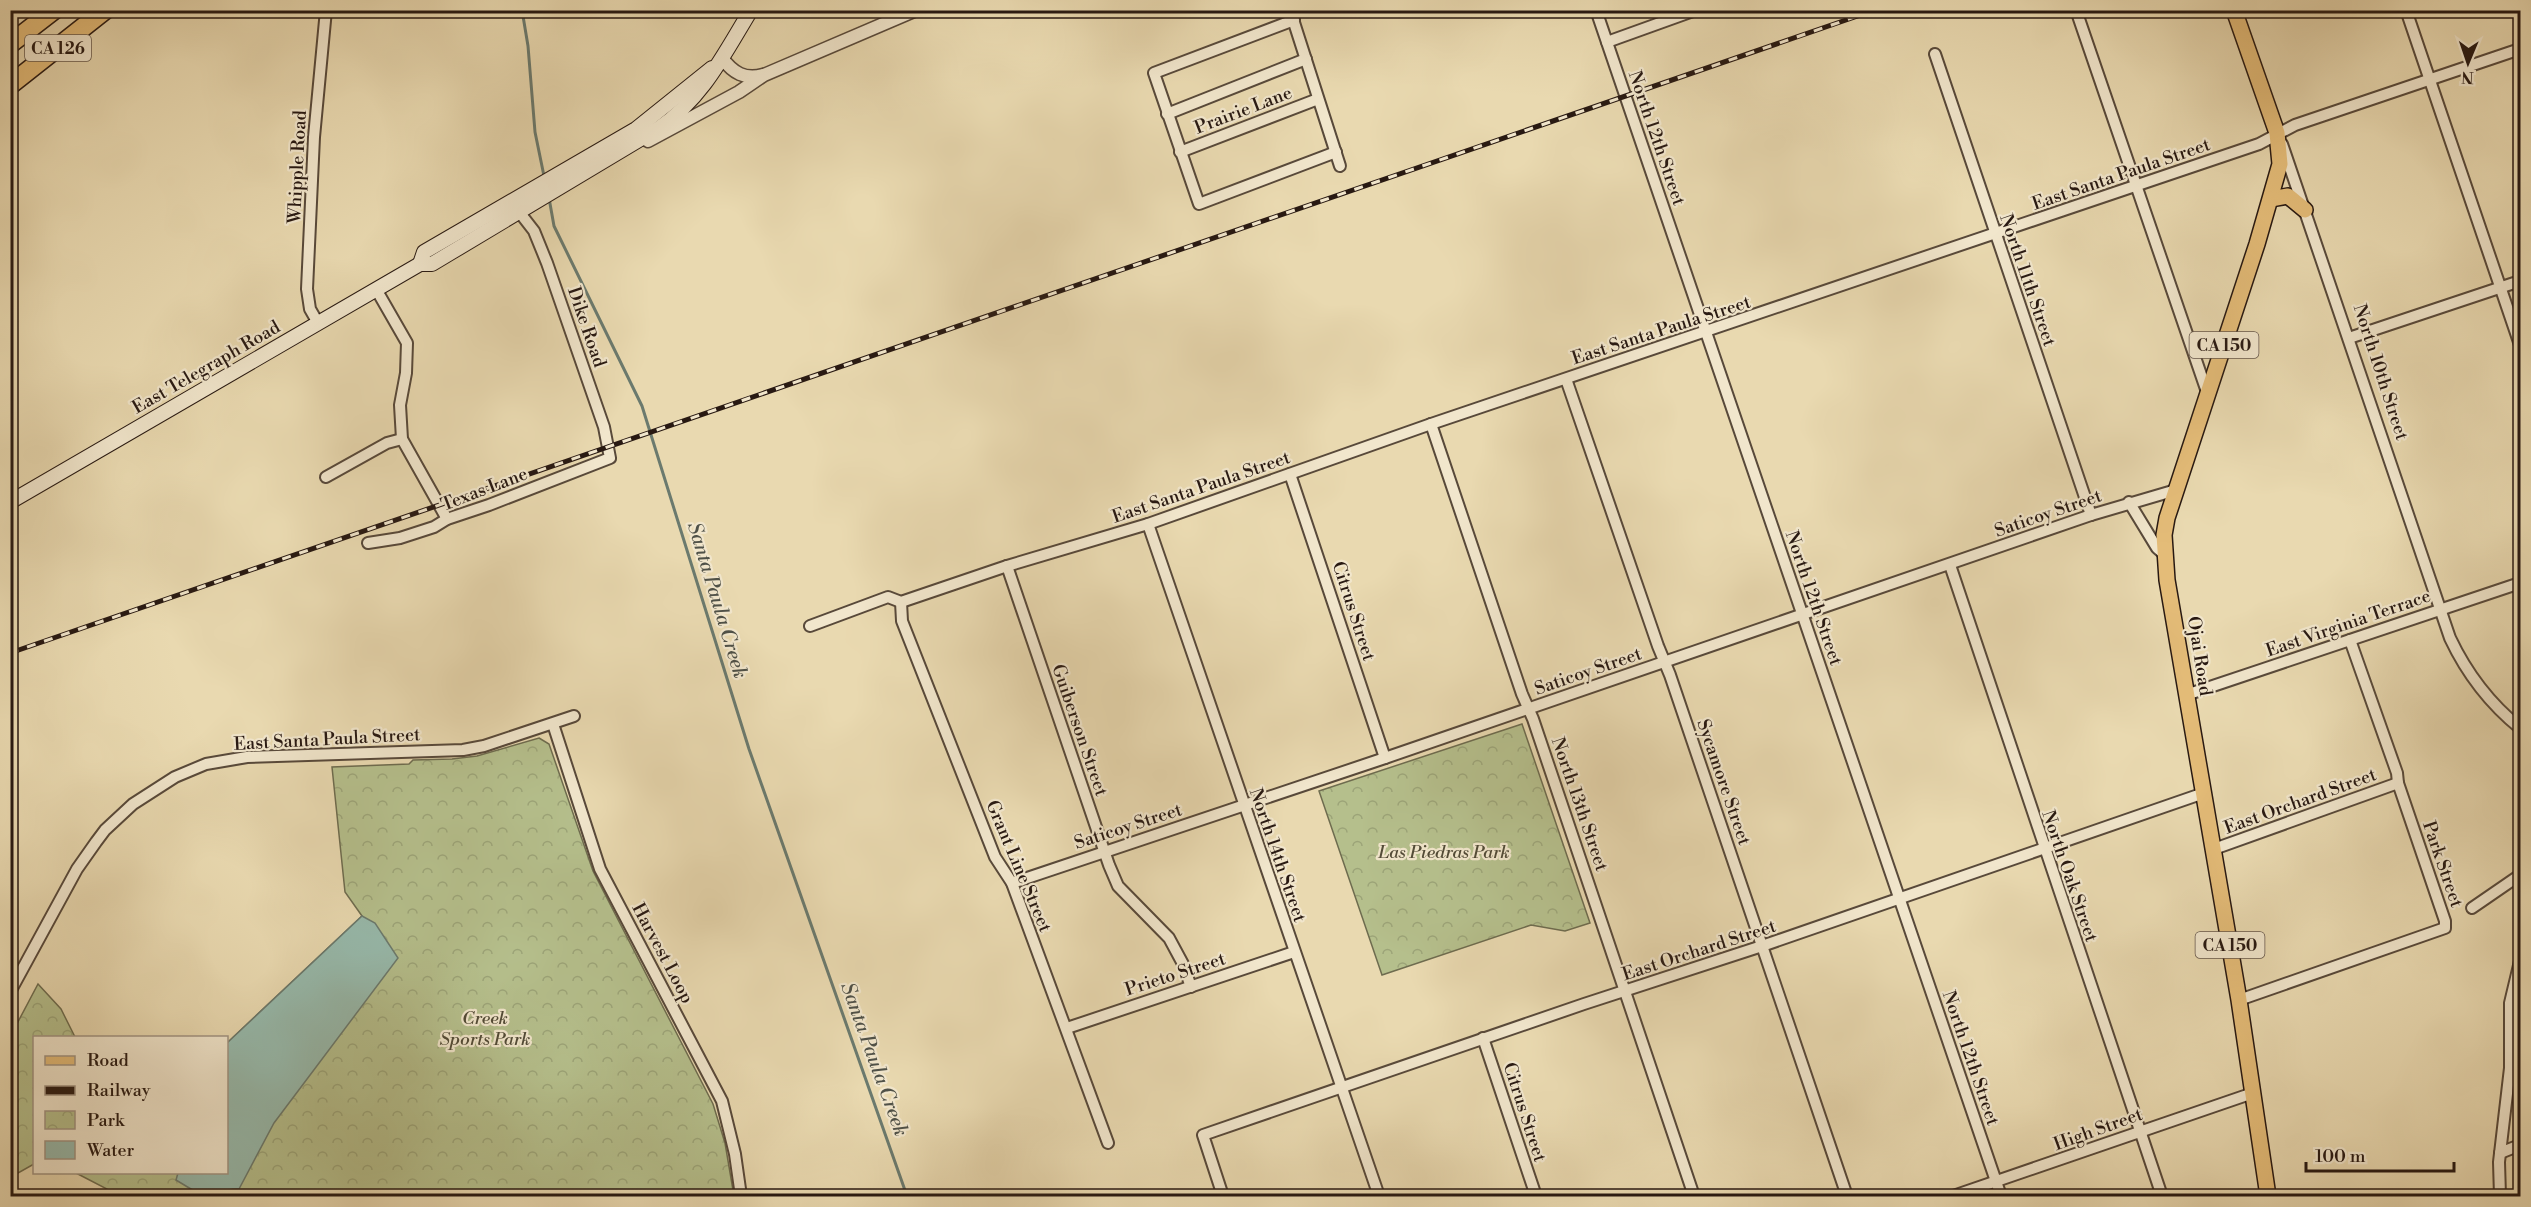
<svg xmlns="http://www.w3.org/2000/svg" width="2531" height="1207" viewBox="0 0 2531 1207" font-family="'Libre Bodoni',serif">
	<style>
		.park { fill: url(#park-crowns); stroke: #6e6c4f; stroke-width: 1.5 }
		.water { fill: #97baac; stroke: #6b7a6e; stroke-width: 1.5 }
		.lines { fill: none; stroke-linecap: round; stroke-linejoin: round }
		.stream { stroke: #6b7a6e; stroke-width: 3 }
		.minor-casing { stroke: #58493a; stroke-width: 14 }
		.tertiary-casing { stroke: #58493a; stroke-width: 15 }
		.secondary-casing { stroke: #281912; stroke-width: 16 }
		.primary-casing { stroke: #281912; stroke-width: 18 }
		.motorway-casing { stroke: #281912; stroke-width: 21 }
		.minor { stroke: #f1e6cc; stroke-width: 10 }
		.tertiary { stroke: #f1e6cc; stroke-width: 12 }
		.secondary { stroke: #f1e6cc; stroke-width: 14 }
		.primary { stroke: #e4bc78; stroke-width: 15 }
		.motorway { stroke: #e4bc78; stroke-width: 18 }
		.rail-casing { stroke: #281912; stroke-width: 5 }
		.rail { stroke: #f1e6cc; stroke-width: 3; stroke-dasharray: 9; stroke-linecap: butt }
		.labels { text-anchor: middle; stroke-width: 4.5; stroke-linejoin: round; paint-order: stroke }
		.shield { fill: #f1e6cc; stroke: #64564a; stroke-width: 1.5 }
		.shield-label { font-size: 16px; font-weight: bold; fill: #281912 }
		.street-label { font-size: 18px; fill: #281912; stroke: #f1e6cc }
		.park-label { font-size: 18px; font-style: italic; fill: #524b37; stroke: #f1e6cc }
		.water-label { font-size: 20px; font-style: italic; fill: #4f5148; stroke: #f1e6cc }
	</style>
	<defs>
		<pattern id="park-crowns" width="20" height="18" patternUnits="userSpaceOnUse" patternTransform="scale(1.5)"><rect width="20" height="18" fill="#b5bf8c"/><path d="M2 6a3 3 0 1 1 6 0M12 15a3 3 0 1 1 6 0" fill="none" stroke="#9ca478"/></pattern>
	</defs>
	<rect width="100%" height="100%" fill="#e9d9b0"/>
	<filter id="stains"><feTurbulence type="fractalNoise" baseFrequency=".00333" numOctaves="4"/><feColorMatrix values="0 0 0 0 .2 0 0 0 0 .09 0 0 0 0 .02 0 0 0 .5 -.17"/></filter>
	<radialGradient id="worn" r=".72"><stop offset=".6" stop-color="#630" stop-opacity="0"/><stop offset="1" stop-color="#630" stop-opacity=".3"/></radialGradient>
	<g class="park">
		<path d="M1522,724L1590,923L1565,931L1531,925L1382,975L1319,791Z"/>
		<path d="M539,738L549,744L593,871L713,1104L725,1143L734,1196H111L107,1189L76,1173L226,1172L227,1043L362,916L345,892L332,767L409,764L413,760L452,759L477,756Z"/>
		<path d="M38,984L61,1009L75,1037L34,1038V1164L11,1177V1035Z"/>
	</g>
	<path class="water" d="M362,916L375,923L398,958L274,1123L239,1189C225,1188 226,1193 216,1196C205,1200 185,1185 176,1180L178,1173L226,1172L227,1043Z"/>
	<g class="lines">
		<g class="stream">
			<path d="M522,10L528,46L535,132L544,176"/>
			<path d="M549,198L554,226L642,406L749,749L907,1196"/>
		</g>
		<g class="minor-casing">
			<g id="minor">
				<path d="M1290,10L1340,166"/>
				<path d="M1596,10L2001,1196"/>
				<path d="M2076,10L2208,395"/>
				<path d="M2406,10L2520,345"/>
				<path d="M1294,20L1154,73L1199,204L1336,152"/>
				<path d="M1607,42L1696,10"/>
				<path d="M1935,54L2091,515"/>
				<path d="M1167,114L1306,59"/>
				<path d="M2282,144L2450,638C2467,674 2489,703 2520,728"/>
				<path d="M1180,152L1318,99"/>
				<path d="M376,289L407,343L406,373L400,405L402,439L447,519"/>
				<path d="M318,323L310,309L307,289L314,137L326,10"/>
				<path d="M2349,338L2520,281"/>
				<path d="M1566,379L1658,646L1670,675L1847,1196"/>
				<path d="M1431,424L1522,694L1533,719L1694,1196"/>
				<path d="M1290,474L1385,758"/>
				<path d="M326,477L387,443L402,439"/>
				<path d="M2129,502L2157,548L2165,555"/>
				<path d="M1148,524L1379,1196"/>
				<path d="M368,543L400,538L434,527L447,519L489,505L610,458L604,427L547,263L534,231L520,213"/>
				<path d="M1950,565L2162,1196"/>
				<path d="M1007,566L1109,865L1118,886L1169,938L1183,964L1191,987"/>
				<path d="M901,602L902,621L995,857L1012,883L1108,1143"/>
				<path d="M810,626L888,597L901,602L1007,566L1148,524L1431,424L2259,144L2295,125L2520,49"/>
				<path d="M2186,695L2520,583"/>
				<path d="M553,724L600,869L722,1101L735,1154L741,1196"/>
				<path d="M2214,849L2398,783"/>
				<path d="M1012,883L1385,758L2091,515L2176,490"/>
				<path d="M2472,908L2520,875"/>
				<path d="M10,992L77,869L96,842L105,830L133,804L175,777L206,764L247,757L463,750L484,746L574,716"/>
				<path d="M2239,1000L2445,928V921L2398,783L2397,773L2350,640"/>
				<path d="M1067,1028L1294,952"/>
				<path d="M1483,1038L1536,1196"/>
				<path d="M2500,1153L2520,1145"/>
				<path d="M1223,1196L1203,1135L1584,1004L1762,946L2204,793"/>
				<path d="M1953,1196L2253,1093"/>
				<path d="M2500,1196L2499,1162L2510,1068V1003L2520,961"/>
			</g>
		</g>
		<g class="tertiary-casing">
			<g id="tertiary">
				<path d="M722,58C733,73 745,80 763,75"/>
				<path d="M648,141L739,92L764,75L916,10"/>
			</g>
		</g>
		<g class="secondary-casing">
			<g id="secondary">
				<path d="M420,264L424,252L636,129L712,68"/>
				<path d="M10,502L420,264H432L452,252L659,128C703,98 724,54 751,10"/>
			</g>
		</g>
		<g class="primary-casing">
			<g id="primary">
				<path d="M2234,10L2277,133L2280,164L2257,244L2167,518L2164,535L2167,580L2239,1000L2268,1196"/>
				<path d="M2271,199L2288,196L2305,210"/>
			</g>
		</g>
		<g class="motorway-casing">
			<g id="motorway">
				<path d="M10,44L54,10"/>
				<path d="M10,85L105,10"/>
			</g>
		</g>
		<use href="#minor" class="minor"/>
		<use href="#tertiary" class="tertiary"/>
		<use href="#secondary" class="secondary"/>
		<use href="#primary" class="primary"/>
		<use href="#motorway" class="motorway"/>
		<g class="rail-casing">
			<path id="rail" d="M10,653L1875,10"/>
		</g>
		<use href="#rail" class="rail"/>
	</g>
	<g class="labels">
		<g class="shield">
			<rect x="25" y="35" width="66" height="26" rx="4.5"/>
			<rect x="2189.5" y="332" width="69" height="26" rx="4.5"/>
			<rect x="2195.5" y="932" width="69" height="26" rx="4.5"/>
		</g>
		<g class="shield-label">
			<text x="58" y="54">CA 126</text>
			<text x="2224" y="351">CA 150</text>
			<text x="2230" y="951">CA 150</text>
		</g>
		<g class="street-label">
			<text transform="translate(1243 110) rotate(-21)" y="6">Prairie Lane</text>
			<text transform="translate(1657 138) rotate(71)" y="6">North 12th Street</text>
			<text transform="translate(297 167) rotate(-87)" y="6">Whipple Road</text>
			<text transform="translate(2121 174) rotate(-19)" y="6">East Santa Paula Street</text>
			<text transform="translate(2028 280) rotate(71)" y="6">North 11th Street</text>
			<text transform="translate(587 327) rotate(71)" y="6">Dike Road</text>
			<text transform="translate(1661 330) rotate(-18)" y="6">East Santa Paula Street</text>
			<text transform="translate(206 367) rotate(-30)" y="6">East Telegraph Road</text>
			<text transform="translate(2381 372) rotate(72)" y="6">North 10th Street</text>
			<text transform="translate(1201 487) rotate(-19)" y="6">East Santa Paula Street</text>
			<text transform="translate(484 489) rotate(-21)" y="6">Texas Lane</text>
			<text transform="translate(2048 513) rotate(-19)" y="6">Saticoy Street</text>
			<text transform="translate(1814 598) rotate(71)" y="6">North 12th Street</text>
			<text transform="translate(1354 611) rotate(72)" y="6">Citrus Street</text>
			<text transform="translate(2348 623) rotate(-19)" y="6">East Virginia Terrace</text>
			<text transform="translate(2200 656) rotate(81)" y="6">Ojai Road</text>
			<text transform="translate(1588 671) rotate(-19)" y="6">Saticoy Street</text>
			<text transform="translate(1080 730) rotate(71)" y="6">Guiberson Street</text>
			<text transform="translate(327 739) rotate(-3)" y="6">East Santa Paula Street</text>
			<text transform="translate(1724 782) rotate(71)" y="6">Sycamore Street</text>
			<text transform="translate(2300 801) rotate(-20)" y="6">East Orchard Street</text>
			<text transform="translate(1580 804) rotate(71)" y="6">North 13th Street</text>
			<text transform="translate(1128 826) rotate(-18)" y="6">Saticoy Street</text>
			<text transform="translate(1278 855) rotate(71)" y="6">North 14th Street</text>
			<text transform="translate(2443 864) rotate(71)" y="6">Park Street</text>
			<text transform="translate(1019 866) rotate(67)" y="6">Grant Line Street</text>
			<text transform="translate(2070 876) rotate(71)" y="6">North Oak Street</text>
			<text transform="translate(1699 950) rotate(-18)" y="6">East Orchard Street</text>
			<text transform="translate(663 953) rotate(62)" y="6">Harvest Loop</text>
			<text transform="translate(1175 974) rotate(-18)" y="6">Prieto Street</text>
			<text transform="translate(1971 1058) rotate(71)" y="6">North 12th Street</text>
			<text transform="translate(1525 1112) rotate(72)" y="6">Citrus Street</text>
			<text transform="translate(2098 1129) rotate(-20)" y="6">High Street</text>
		</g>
		<g class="park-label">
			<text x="1444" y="858">Las Piedras Park</text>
			<text x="485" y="1024">Creek<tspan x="485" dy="21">Sports Park</tspan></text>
		</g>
		<g class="water-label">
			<text transform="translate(718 600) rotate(73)" y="7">Santa Paula Creek</text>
			<text transform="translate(875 1059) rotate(70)" y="7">Santa Paula Creek</text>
		</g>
	</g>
	<rect width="2531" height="1207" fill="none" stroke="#e9d9b0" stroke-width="36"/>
	<rect x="12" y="12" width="2507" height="1183" fill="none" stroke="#281912" stroke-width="3"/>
	<rect x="18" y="18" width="2495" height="1171" fill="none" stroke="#281912" stroke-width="1.5"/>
	<rect x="33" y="1036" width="195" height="138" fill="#f1e6cc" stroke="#a19482" stroke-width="1.5"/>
	<rect x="45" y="1056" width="30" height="9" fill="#e4bc78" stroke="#a19482" stroke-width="1.5"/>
	<text x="87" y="1066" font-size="18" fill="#281912">Road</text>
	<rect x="45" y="1086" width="30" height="9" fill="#281912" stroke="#a19482" stroke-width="1.5"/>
	<text x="87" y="1096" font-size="18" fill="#281912">Railway</text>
	<rect x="45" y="1111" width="30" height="18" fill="url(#park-crowns)" stroke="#a19482" stroke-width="1.5"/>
	<text x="87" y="1126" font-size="18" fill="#281912">Park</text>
	<rect x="45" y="1141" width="30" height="18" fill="#97baac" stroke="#a19482" stroke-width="1.5"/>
	<text x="87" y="1156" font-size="18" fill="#281912">Water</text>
	<g transform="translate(2468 63) rotate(182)" stroke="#f1e6cc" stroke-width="4.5" paint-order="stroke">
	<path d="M0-4.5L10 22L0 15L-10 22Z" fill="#281912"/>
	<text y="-9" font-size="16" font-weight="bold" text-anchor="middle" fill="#281912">N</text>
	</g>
	<path d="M2306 1162v9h148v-9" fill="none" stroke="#281912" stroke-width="3"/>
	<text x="2315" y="1162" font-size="18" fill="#281912" stroke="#f1e6cc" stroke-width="4.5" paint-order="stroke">100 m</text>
	<rect width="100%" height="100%" filter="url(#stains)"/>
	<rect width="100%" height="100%" fill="url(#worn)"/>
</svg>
